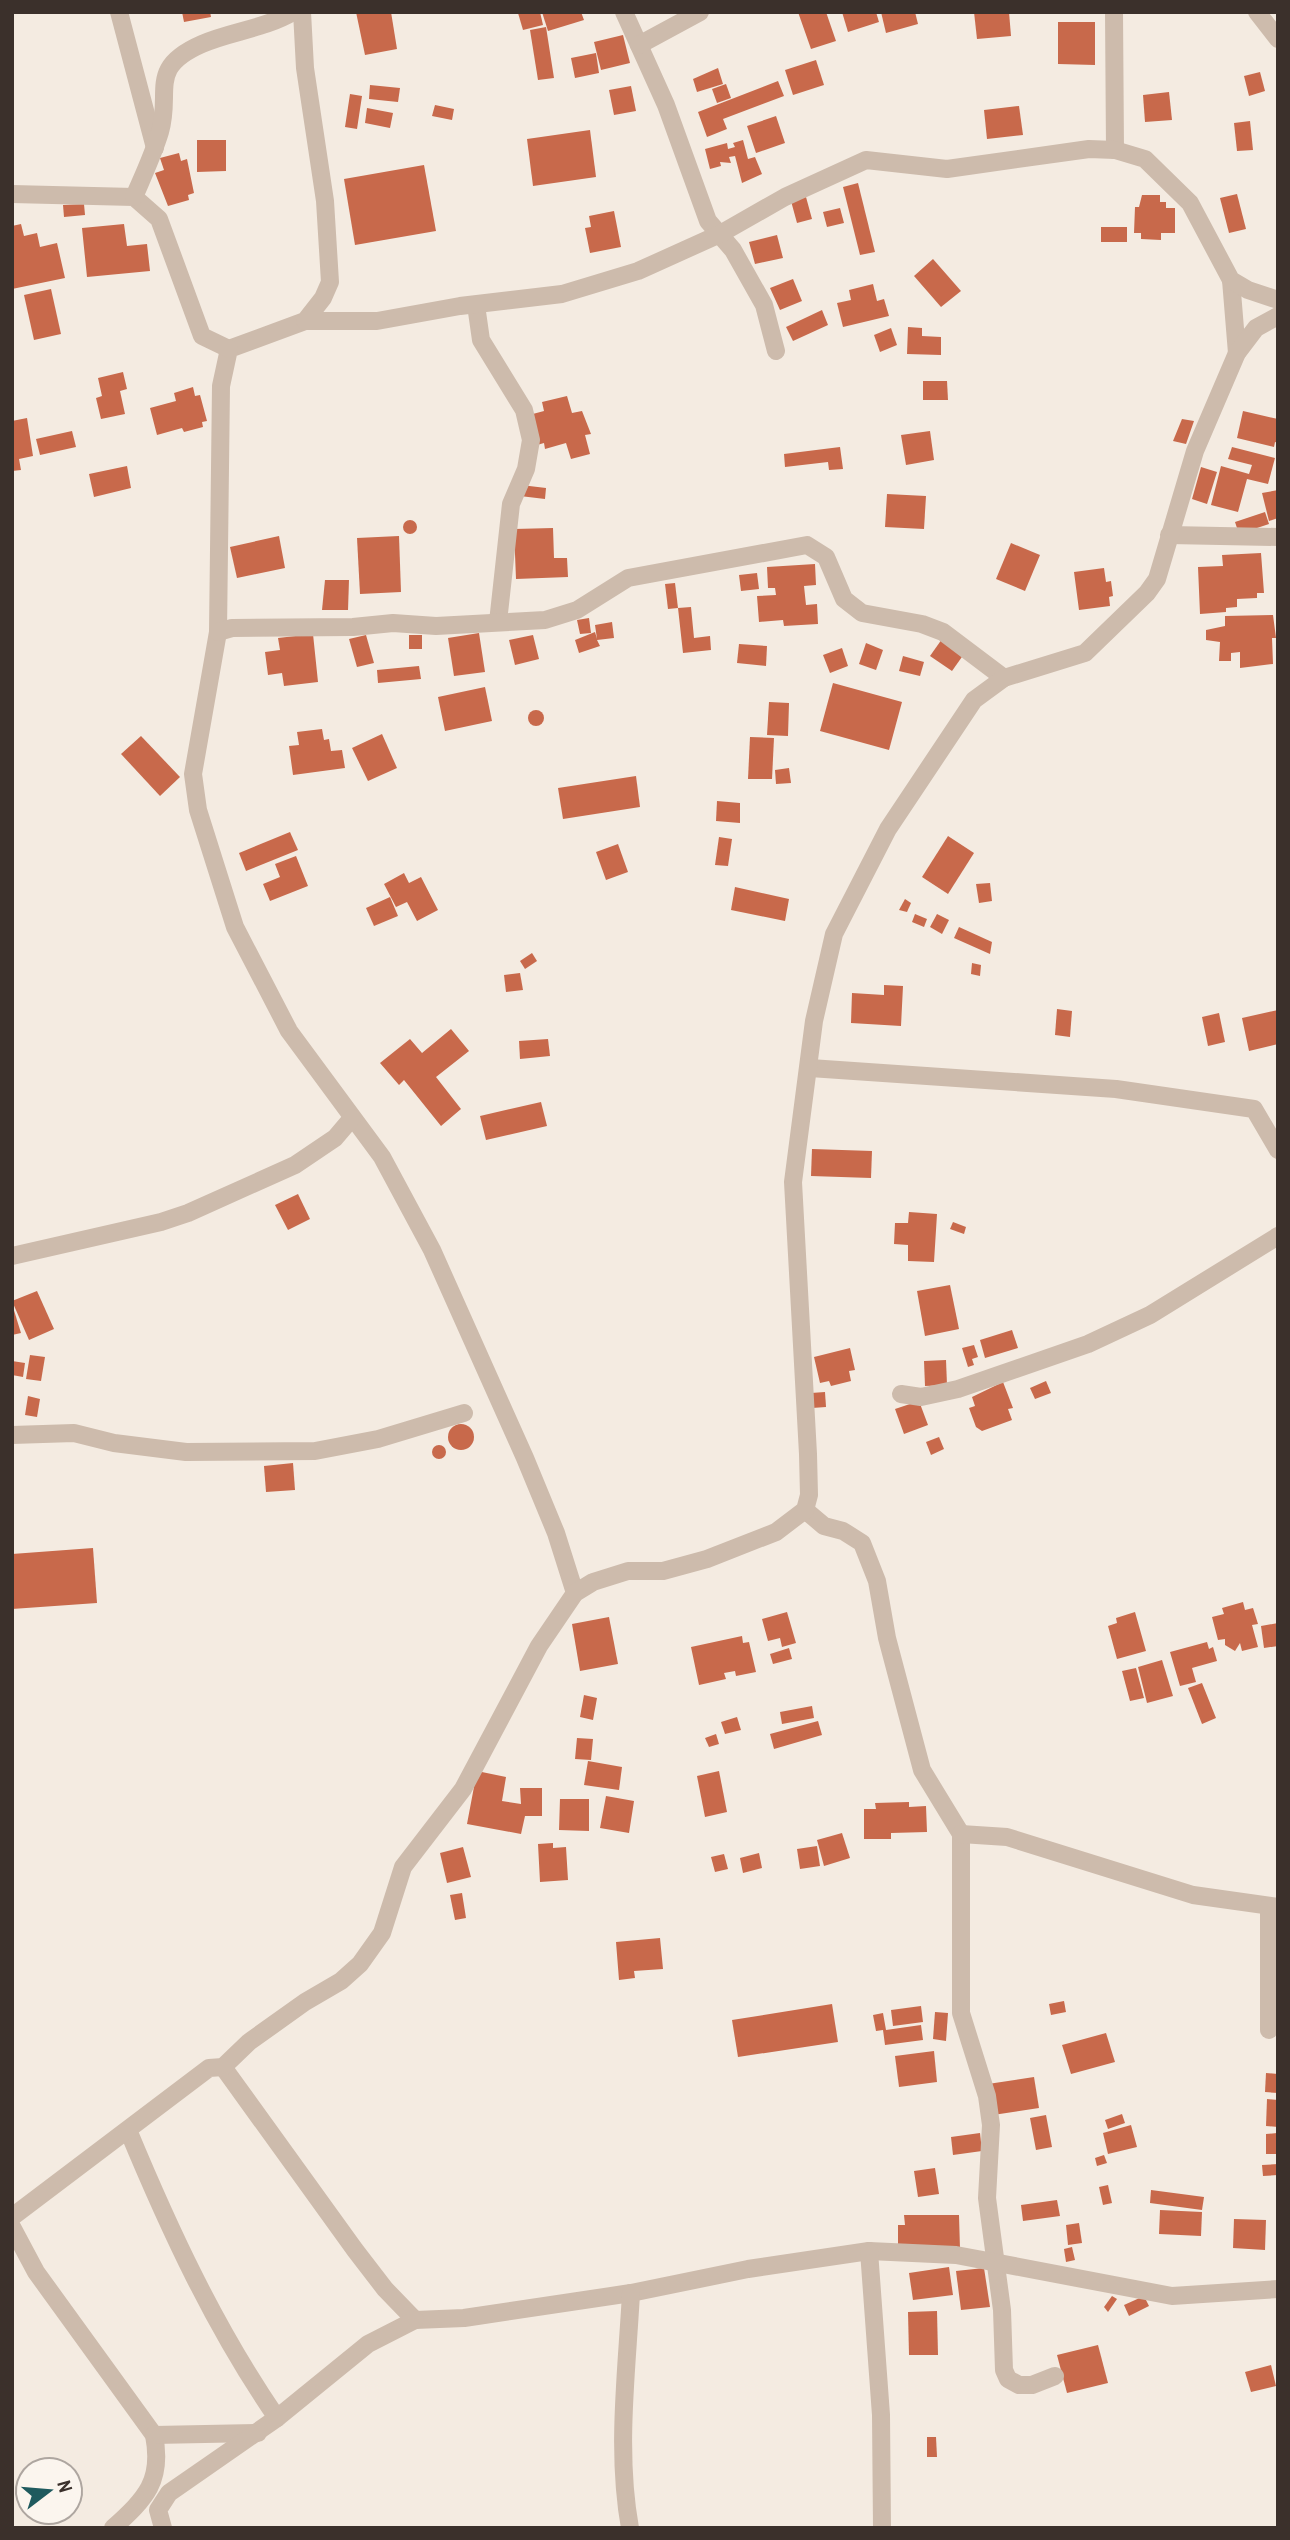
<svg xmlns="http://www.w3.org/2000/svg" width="1290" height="2540" viewBox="0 0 1290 2540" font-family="'Archivo Narrow',sans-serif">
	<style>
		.building { fill: #c8694b }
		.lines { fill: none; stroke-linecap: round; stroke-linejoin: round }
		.minor { stroke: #cdbbac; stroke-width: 18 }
	</style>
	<rect width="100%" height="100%" fill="#f4ebe1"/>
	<g class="building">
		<path d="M182,12H210L211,17L184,22Z"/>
		<path d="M356,12H391L397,49L365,55Z"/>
		<path d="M540,12L543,25L523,30L518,13Z"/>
		<path d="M542,12H581L584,20L548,31Z"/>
		<path d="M798,12H826L836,41L811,49Z"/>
		<path d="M842,12H876L879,22L848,32Z"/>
		<path d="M881,12H915L918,24L886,33Z"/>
		<path d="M974,12H1009L1011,36L977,39Z"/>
		<path d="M1058,22H1095V65L1058,64Z"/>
		<path d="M546,27L554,78L538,80L530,30Z"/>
		<path d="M623,35L630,63L601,70L594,42Z"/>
		<path d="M596,53L599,73L575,78L571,58Z"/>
		<path d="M816,60L824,85L793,95L785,70Z"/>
		<path d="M718,68L723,84L697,92L693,79Z"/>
		<path d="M1260,72L1265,91L1249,96L1244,76Z"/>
		<path d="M778,81L784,96L723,119L727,129L707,137L698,112Z"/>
		<path d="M726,84L731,98L717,103L712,89Z"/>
		<path d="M370,85L400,88L398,102L369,99Z"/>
		<path d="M631,86L636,111L614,115L609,90Z"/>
		<path d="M1169,92L1172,120L1145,122L1143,95Z"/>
		<path d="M350,94L362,96L357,129L345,127Z"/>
		<path d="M435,105L454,109L452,120L432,116Z"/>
		<path d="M1019,106L1023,135L987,139L984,110Z"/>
		<path d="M367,108L393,113L390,128L365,123Z"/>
		<path d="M776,116L785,143L756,153L747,126Z"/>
		<path d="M1250,121L1253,150L1237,151L1234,123Z"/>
		<path d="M590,130L596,177L533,186L527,139Z"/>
		<path d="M197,140H226V171L197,172Z"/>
		<path d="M743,140L748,159L755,157L762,174L742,183L735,156L729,157L731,163L720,162L721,166L710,169L705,149L727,143L728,149L735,147L733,143Z"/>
		<path d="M179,153L181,161L187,159L194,193L188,195L189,200L168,206L155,173L164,170L160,158Z"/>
		<path d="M424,165L436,231L355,245L344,179Z"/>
		<path d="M858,183L875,252L860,255L843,187Z"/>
		<path d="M1237,194L1246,229L1229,233L1220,198Z"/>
		<path d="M1142,195H1160V202H1166V208H1175V233H1161V240L1141,239V233H1134L1135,207H1139Z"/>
		<path d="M806,197L812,219L797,223L791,201Z"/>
		<path d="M84,204L85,215L64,217L63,205Z"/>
		<path d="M840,208L844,223L827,227L823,212Z"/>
		<path d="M614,211L621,247L590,253L585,228L591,227L589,216Z"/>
		<path d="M21,224L24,236L37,233L40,247L57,243L65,278L12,289V226Z"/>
		<path d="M124,224L127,246L147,244L150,271L87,277L82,228Z"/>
		<rect x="1101" y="227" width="26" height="15"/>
		<path d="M777,235L783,258L755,264L749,242Z"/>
		<path d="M933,259L961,291L941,307L914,276Z"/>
		<path d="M793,279L802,301L780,310L770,288Z"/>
		<path d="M873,284L877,301L884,299L889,316L843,327L837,303L851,300L849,290Z"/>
		<path d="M51,289L61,334L34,340L24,295Z"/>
		<path d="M822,310L828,325L793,341L786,327Z"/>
		<path d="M908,327L922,328V336L941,337V355L907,354Z"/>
		<path d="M891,328L897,345L880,352L874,335Z"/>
		<path d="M123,372L127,389L120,391L125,414L101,419L96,398L102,396L98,378Z"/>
		<path d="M923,381H947L948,400H923Z"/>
		<path d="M193,387L195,396L200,395L207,421L202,422L203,427L184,432L182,428L157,435L150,408L176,401L174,393Z"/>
		<path d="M567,396L572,413L582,411L591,434L585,435L590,454L571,459L566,443L545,449L544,443L537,445L529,415L544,411L542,402Z"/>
		<path d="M1243,411L1278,419V443L1275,442L1274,447L1237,438Z"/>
		<path d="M27,418L33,456L19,459L21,470L12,471V421Z"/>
		<path d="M1182,419L1194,421L1186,444L1173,441Z"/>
		<path d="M72,431L76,447L40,455L36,439Z"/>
		<path d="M930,431L934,460L906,465L901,435Z"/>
		<path d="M840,447L843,469L829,470L828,462L785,467L784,454Z"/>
		<path d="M1232,447L1275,458L1268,484L1247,479L1238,512L1211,505L1221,466L1249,474L1252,465L1228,459Z"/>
		<path d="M127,466L131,488L94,497L89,474Z"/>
		<path d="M1201,467L1217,472L1207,504L1192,499Z"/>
		<path d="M521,485L546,488L545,499L520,496Z"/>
		<path d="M1278,490V518L1269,521L1262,493Z"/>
		<path d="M887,494L926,496L924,529L885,527Z"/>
		<path d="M1265,512L1269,524L1239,534L1235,522Z"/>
		<circle cx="410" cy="527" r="7"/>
		<path d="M553,528L554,558H567L568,577L516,579L514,529Z"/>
		<path d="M279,536L285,568L237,578L230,547Z"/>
		<path d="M399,536L401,592L360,594L357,538Z"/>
		<path d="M1011,543L1040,555L1025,591L996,579Z"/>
		<path d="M1261,553L1264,593H1257V598L1237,599V607L1226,608V612L1200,614L1198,567L1223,566L1222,555Z"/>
		<path d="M815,564L816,585L804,586L806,605L817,604L818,624L784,626L783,620L759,622L757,596L776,595L775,588H768L767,567Z"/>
		<path d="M1104,568L1106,582L1111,581L1113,596L1109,597L1110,606L1079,610L1074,572Z"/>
		<path d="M757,573L759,589L741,591L739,575Z"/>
		<path d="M325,580H349L348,610H322Z"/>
		<path d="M675,583L678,608L668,609L665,584Z"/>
		<path d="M691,607L694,638L710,636L711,650L683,653L678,608Z"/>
		<path d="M1273,615L1276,638H1272L1273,664L1240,668V652L1231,653V661H1219L1220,642L1206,640V630L1225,626V616Z"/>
		<path d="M589,618L591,633L580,634L577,620Z"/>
		<path d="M612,622L614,638L597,640L600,646L579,653L575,640L595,632L597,639L595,625Z"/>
		<path d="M479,633L485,672L454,676L448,638Z"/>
		<path d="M313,634L318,682L284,686L282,673L268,675L265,652L280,650L278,638Z"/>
		<path d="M366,635L374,663L357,667L349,639Z"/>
		<rect x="409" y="635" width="13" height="14"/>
		<path d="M533,635L539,659L515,665L509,640Z"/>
		<path d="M942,639L964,654L952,671L930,656Z"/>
		<path d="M866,643L883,650L876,670L859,664Z"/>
		<path d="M739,644L767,646L766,666L737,663Z"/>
		<path d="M842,648L848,666L830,673L823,655Z"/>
		<path d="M903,656L924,662L920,676L899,671Z"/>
		<path d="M419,666L421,679L378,683L377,670Z"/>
		<path d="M833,683L902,702L889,750L820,731Z"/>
		<path d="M485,687L492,721L445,731L438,697Z"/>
		<path d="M769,702L789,703L788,736L767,735Z"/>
		<circle cx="536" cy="718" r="8"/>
		<path d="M322,729L324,740L329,739L331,751L342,750L345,768L293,775L289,746L299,745L297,732Z"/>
		<path d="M382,734L397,768L368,781L352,748Z"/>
		<path d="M141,736L180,777L160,796L121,754Z"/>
		<path d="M750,737L774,738L772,779H748Z"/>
		<path d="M789,768L791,783L776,784L775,770Z"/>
		<path d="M636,776L640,807L563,819L558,788Z"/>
		<path d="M717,801L740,803V823L716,821Z"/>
		<path d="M290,832L298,850L246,871L239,853Z"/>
		<path d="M948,836L974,853L948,894L922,877Z"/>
		<path d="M719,837L732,839L728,866L715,865Z"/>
		<path d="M618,844L628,872L606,880L596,852Z"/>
		<path d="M296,856L308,886L270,901L263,884L280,877L275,864Z"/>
		<path d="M404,873L409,883L421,877L438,910L417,921L407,902L396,907L384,884Z"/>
		<path d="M990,883L992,901L979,903L976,884Z"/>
		<path d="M735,887L789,899L785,921L731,910Z"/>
		<path d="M390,897L398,916L374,926L366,908Z"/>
		<path d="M905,899L911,903L907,912L899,910Z"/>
		<path d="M915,914L927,919L924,927L912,922Z"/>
		<path d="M937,914L949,920L942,934L930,927Z"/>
		<path d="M959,927L992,942L990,954L954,938Z"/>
		<path d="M532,953L537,961L525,969L520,961Z"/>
		<path d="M972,963L981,965L980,976L971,974Z"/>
		<path d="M520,973L523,990L506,992L504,975Z"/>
		<path d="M884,985L903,986L901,1026L851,1023L852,993L884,995Z"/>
		<path d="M1057,1009L1072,1011L1070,1037L1055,1035Z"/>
		<path d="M1278,1010V1044L1249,1051L1242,1018Z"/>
		<path d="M1219,1013L1225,1042L1208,1046L1202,1017Z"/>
		<path d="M451,1029L469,1051L436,1077L461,1109L441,1126L404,1080L399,1085L380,1063L410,1039L422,1053Z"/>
		<path d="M548,1039L550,1056L520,1059L519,1041Z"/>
		<path d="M541,1102L547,1126L486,1140L480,1116Z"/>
		<path d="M812,1149L872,1151L871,1178L811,1176Z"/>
		<path d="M298,1194L310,1219L288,1230L275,1205Z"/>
		<path d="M909,1212L937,1214L934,1262L908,1261V1245L894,1244L895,1223H908Z"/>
		<path d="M953,1222L966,1227L964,1234L950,1229Z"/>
		<path d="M950,1285L959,1329L925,1336L917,1291Z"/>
		<path d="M37,1291L54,1329L29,1340L12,1301Z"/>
		<path d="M12,1304L21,1333L12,1335Z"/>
		<path d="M1012,1330L1018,1348L985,1358L980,1340Z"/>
		<path d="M974,1345L978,1357L972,1359L974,1365L968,1367L962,1348Z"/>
		<path d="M850,1348L855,1370L849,1371L851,1381L831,1386L829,1381L820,1383L814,1357Z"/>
		<path d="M30,1355L45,1357L41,1381L26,1379Z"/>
		<path d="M946,1360L947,1385L925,1386L924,1361Z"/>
		<path d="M12,1361L25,1363L23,1377L12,1375Z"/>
		<path d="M1046,1381L1051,1393L1035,1399L1030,1388Z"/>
		<path d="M1003,1382L1013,1408L1008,1409L1012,1420L982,1431L976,1427L969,1408L975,1406L972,1397Z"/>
		<path d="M825,1392L826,1407L812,1408L811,1393Z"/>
		<path d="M28,1396L40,1399L37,1417L25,1415Z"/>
		<path d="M919,1401L928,1425L904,1434L895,1409Z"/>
		<circle cx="461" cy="1437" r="13"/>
		<path d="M939,1437L944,1449L931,1455L926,1442Z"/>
		<circle cx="439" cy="1452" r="7"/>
		<path d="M293,1463L295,1490L266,1492L264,1466Z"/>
		<path d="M93,1548L97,1603L12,1609V1554Z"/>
		<path d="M1243,1602L1245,1610L1253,1608L1258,1624L1252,1625L1258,1647L1242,1651L1240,1643L1235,1651L1225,1645V1639L1218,1640L1212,1617L1224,1614L1222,1608Z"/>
		<path d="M787,1612L796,1643L782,1647L780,1638L768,1641L762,1619Z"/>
		<path d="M1135,1612L1146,1651L1117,1659L1108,1626L1117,1623L1116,1618Z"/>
		<path d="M609,1617L618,1664L580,1671L572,1624Z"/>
		<path d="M1278,1623V1646L1264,1648L1261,1626Z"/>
		<path d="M742,1636L743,1643L749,1642L756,1672L736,1676L735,1671L724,1673L726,1679L699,1685L691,1647Z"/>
		<path d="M1207,1642L1209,1649L1213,1647L1217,1661L1192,1668L1196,1682L1180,1686L1170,1652Z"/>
		<path d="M789,1648L792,1659L773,1664L770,1654Z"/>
		<path d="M1162,1660L1173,1696L1147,1703L1138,1667Z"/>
		<path d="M1136,1668L1144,1698L1130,1701L1122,1671Z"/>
		<path d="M1202,1683L1216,1718L1202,1724L1188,1688Z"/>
		<path d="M584,1695L597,1698L593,1720L580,1717Z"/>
		<path d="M812,1706L814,1718L782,1724L780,1712Z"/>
		<path d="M737,1717L741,1730L725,1734L721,1722Z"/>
		<path d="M818,1721L822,1735L774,1749L770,1734Z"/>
		<path d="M716,1734L719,1744L709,1747L705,1738Z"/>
		<path d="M577,1738L593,1739L591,1760L575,1759Z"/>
		<path d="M588,1761L622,1767L619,1790L584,1785Z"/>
		<path d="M477,1771L506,1777L502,1801L521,1804L520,1788H542V1816H525L521,1834L467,1824Z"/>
		<path d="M719,1771L727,1812L705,1817L697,1776Z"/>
		<path d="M606,1796L634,1801L629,1833L600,1828Z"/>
		<path d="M560,1799H589V1831L559,1830Z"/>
		<path d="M909,1802V1807L926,1806L927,1832L891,1833V1839H864V1809H876L875,1803Z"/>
		<path d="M842,1833L850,1858L824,1866L817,1840Z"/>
		<path d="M553,1843V1848L566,1847L568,1880L540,1882L538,1844Z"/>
		<path d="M817,1846L820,1866L800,1869L797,1849Z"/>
		<path d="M463,1847L471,1877L447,1883L440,1853Z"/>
		<path d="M759,1853L762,1868L743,1873L740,1858Z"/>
		<path d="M724,1854L728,1869L715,1872L711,1857Z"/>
		<path d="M462,1893L466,1918L455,1920L450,1895Z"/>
		<path d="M660,1938L663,1969L634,1971L635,1978L619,1980L616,1942Z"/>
		<path d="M1064,2001L1066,2012L1051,2015L1049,2004Z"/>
		<path d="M832,2004L838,2042L738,2057L732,2020Z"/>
		<path d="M921,2006L923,2022L893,2026L891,2010Z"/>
		<path d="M935,2012L948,2013L946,2041L933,2039Z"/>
		<path d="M883,2013L886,2030L921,2025L923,2040L885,2045L883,2030L876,2031L873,2015Z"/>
		<path d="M1106,2033L1115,2062L1071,2074L1062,2045Z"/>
		<path d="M934,2051L937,2082L899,2087L895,2056Z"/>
		<path d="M1266,2073L1278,2074V2093L1265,2092Z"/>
		<path d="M1034,2077L1039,2108L993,2115L988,2084Z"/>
		<path d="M1267,2099L1278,2100V2127L1266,2126Z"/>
		<path d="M1122,2114L1125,2123L1108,2129L1105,2120Z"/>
		<path d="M1046,2115L1052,2147L1036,2150L1030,2118Z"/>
		<path d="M1131,2125L1137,2147L1108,2154L1103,2133Z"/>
		<path d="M980,2133L982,2151L953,2155L951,2137Z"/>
		<path d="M1277,2133L1278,2154H1266V2134Z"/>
		<path d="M1104,2155L1107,2163L1097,2166L1095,2158Z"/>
		<path d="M1278,2164V2175L1263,2176L1262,2165Z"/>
		<path d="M935,2168L939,2194L918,2197L914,2171Z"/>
		<path d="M1108,2185L1112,2203L1103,2205L1099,2187Z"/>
		<path d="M1151,2190L1204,2197L1202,2210L1150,2203Z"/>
		<path d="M1057,2200L1060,2216L1023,2221L1021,2205Z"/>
		<path d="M1160,2210L1202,2212L1201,2236L1159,2234Z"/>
		<path d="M904,2215H959L960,2249L898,2250V2225H905Z"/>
		<path d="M1234,2219L1266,2220L1265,2250L1233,2248Z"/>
		<path d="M1079,2223L1082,2243L1068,2245L1066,2225Z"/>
		<path d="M1072,2247L1075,2260L1066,2262L1064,2249Z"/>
		<path d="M949,2267L953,2295L913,2300L909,2273Z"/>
		<path d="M984,2268L990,2307L961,2310L956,2271Z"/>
		<path d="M1112,2296L1117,2299L1108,2312L1104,2307Z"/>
		<path d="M1144,2296L1149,2306L1129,2316L1124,2305Z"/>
		<path d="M937,2311L938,2355H909L908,2312Z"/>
		<path d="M1098,2345L1108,2383L1067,2393L1057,2355Z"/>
		<path d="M1271,2365L1276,2386L1251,2392L1245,2372Z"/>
		<path d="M927,2437H936L937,2457H927Z"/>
	</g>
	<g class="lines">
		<g class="minor">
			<path d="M119,12L155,148"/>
			<path d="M302,12L305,68L325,201L330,282L323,298L305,321L229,349L221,386L218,632L193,774L198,810L235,927L289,1031L382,1157L432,1250L525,1458L556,1533L575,1593"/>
			<path d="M624,12L666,105L708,221L733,250L764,305L776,351"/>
			<path d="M1114,12L1115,150"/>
			<path d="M1257,12L1278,39"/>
			<path d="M639,45L700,12"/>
			<path d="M12,194L134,197L159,219L202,336L229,349"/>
			<path d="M134,197C143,176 153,155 160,132C172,91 147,68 202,44C232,31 264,29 293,12"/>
			<path d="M1231,280L1237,353"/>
			<path d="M476,305L481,340L524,410L531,440L526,469L511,504L498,622"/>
			<path d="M305,321H377L460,306L562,294L638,271L720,234L785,197L866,160L947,169L1089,149L1115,150L1145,159L1190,203L1231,280L1248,290L1278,300"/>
			<path d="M1169,535L1278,537"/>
			<path d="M218,632L232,628L353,627L393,623L436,626L545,620L577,610L628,578L807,545L826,557L844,599L862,613L922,624L943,632L1004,678"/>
			<path d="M810,1068L1116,1089L1254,1109L1278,1150"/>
			<path d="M12,1256L161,1222L188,1213L295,1165L335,1138L352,1118"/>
			<path d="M901,1394L921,1397L958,1389L1088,1344L1150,1315L1278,1236"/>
			<path d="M12,1435L74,1433L114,1443L186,1452L315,1451L378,1439L464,1413"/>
			<path d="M805,1510L824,1526L843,1531L862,1543L877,1581L887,1638L922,1770L961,1834V2013L987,2096L991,2125L987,2198L1002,2310L1004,2370L1008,2379L1019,2385H1032L1055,2376"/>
			<path d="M961,1834L1007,1837L1193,1895L1278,1907"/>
			<path d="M1269,2030V1906"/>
			<path d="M223,2067L355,2250L385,2289L415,2320L464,2318L631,2293L748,2269L869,2251L956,2255L1172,2296L1278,2289"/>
			<path d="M128,2130C170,2231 215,2328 277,2418"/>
			<path d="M12,2217L209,2068L223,2067L249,2042L305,2002L341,1981L360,1964L382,1933L403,1867L463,1789L539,1646L575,1593L593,1582L628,1571H663L707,1559L776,1532L805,1510L809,1495L808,1454L793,1182L814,1021L834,934L888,829L974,700L1004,678L1085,653L1147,593L1157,579L1195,451L1237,353L1256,328L1278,316"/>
			<path d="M12,2227L36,2272L154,2435C163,2481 146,2498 113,2528"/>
			<path d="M869,2251L881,2415L882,2528"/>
			<path d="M154,2435L258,2433"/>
			<path d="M163,2528L158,2510L169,2493L277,2418L368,2344L415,2320"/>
			<path d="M630,2528C616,2451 627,2370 631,2293"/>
		</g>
	</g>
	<rect width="1290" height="2540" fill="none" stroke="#3b302b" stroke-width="28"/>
	<g transform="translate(49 2491) rotate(74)"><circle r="33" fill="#fbf5ee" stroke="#aea6a0" stroke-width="2"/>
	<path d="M0-5L12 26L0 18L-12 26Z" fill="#1f5a5e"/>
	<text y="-10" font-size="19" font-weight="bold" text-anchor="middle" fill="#3b302b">N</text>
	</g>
</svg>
